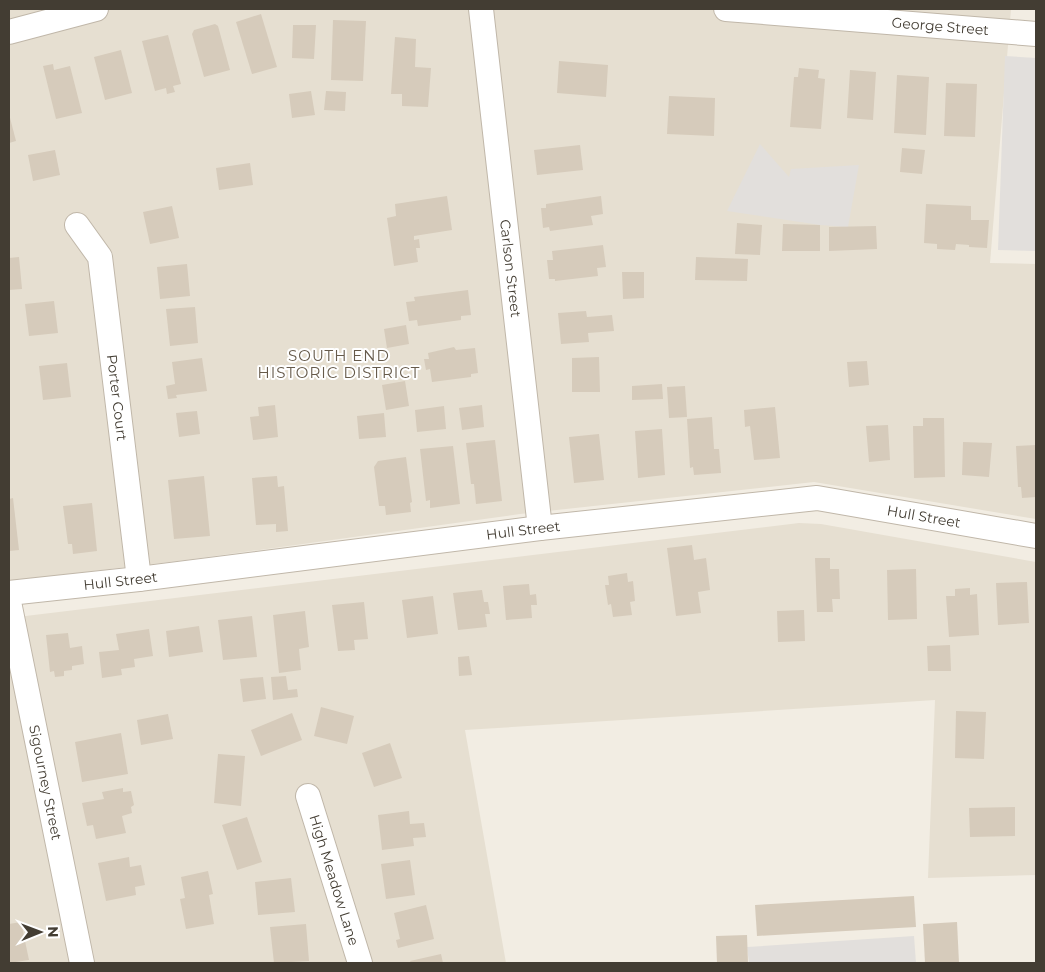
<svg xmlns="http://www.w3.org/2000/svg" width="1045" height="972" viewBox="0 0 1045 972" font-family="Montserrat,sans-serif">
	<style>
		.residential { fill: #e6dfd1 }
		.parking { fill: #e2dfdc }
		.building { fill: #d6cbbb }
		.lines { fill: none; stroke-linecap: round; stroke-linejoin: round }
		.minor-casing { stroke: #c0b7a9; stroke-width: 26 }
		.minor { stroke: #fff; stroke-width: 24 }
		.labels { text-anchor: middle; stroke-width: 4; stroke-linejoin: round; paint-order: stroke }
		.street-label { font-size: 14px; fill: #433d33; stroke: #fff }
		.neighbourhood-label { font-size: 15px; letter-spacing: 1px; fill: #665a4a; stroke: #fff }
	</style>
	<rect width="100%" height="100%" fill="#f2ede3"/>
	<g class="residential">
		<path d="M9,9H1011L990,263L1036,264V519L814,482L520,514L186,560L9,581Z"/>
		<path d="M799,523L821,524L1036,562V875L928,878L935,700L465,730L506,963H9V618Z"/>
	</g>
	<g class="parking">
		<path d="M1005,56L1036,58V251L998,250Z"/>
		<path d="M760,144L789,177L791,169L859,165L848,227L820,225L727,211Z"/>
		<path d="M914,936L916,963H749L747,947Z"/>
	</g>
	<g class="building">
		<path d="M261,14L277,67L252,74L236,22Z"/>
		<path d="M333,20L366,21L363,81L331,80Z"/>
		<path d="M215,24L218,26L230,70L204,77L192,34L194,30Z"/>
		<path d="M293,25H316L314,59L292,58Z"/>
		<path d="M168,35L181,84L173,86L175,92L167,94L166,88L155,91L142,41Z"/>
		<path d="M395,37L416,39L415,67L431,68L428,107L402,106V94H391Z"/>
		<path d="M121,50L132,93L105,100L94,57Z"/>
		<path d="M559,61L608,65L606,97L557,93Z"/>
		<path d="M53,64L54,70L70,66L82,113L56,119L43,66Z"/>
		<path d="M799,68L819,70L818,78L825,79L821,129L790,127L794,77H798Z"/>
		<path d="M850,70L876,72L873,120L847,118Z"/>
		<path d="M897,75L929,77L926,135L894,133Z"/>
		<path d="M946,83L977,84L975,137L944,136Z"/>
		<path d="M311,91L315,115L292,118L289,94Z"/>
		<path d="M326,91L346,92L345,111L324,110Z"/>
		<path d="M669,96L715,98L714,136L667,134Z"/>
		<path d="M9,114L16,141L9,143Z"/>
		<path d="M580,145L583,170L537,175L534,150Z"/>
		<path d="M902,148L925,150L922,174L900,172Z"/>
		<path d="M55,150L60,175L33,181L28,155Z"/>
		<path d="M250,163L253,185L219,190L216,168Z"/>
		<path d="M447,196L452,230L414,236V240L419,239L420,248H416L418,262L394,266L387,218L396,216L395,204Z"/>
		<path d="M601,196L603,214L591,216L593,225L550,231L549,227L543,228L541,208H546V204Z"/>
		<path d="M926,204L971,206V220H989L987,248L969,247V245L956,244L955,250L937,249V244L924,243Z"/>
		<path d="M172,206L179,238L150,244L143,212Z"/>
		<path d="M737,223L762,225L760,255L735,254Z"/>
		<path d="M783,224L820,225V251H782Z"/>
		<path d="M876,226L877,249L829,251V227Z"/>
		<path d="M603,245L606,267L597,268L598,276L555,281V279H549L547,260H553L552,251Z"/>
		<path d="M19,257L22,289L9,290V258Z"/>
		<path d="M696,257L748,259L747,281L695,280Z"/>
		<path d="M187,264L190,296L160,299L157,267Z"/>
		<path d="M622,272H644V298L623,299Z"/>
		<path d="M468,290L471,315L461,316V320L418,326L417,320L409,321L406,302L415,301L414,297Z"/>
		<path d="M54,301L58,333L29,336L25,304Z"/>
		<path d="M195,307L198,343L170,346L166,309Z"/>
		<path d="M586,311L587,317L612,315L614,331L588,333L589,342L561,344L558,313Z"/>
		<path d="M406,325L409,344L387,348L384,329Z"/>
		<path d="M454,347L456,350L475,348L478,373L471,374V377L432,382L430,369L426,370L424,359H429L428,353Z"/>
		<path d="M599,357L600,392H572V358Z"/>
		<path d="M202,358L207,391L176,395L177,398L168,399L166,386L175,384L172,362Z"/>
		<path d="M867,361L869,385L849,387L847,362Z"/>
		<path d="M67,363L71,397L43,400L39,366Z"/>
		<path d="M405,381L409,406L386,410L382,385Z"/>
		<path d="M662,384L663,399L632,400V386Z"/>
		<path d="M685,386L687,417L669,418L667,387Z"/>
		<path d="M275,405L278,437L253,440L250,417L259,416L258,407Z"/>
		<path d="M482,405L484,427L462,430L459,408Z"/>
		<path d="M444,406L446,429L417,432L415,410Z"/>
		<path d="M775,407L780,458L754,460L750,426L745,427L744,410Z"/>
		<path d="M197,411L200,434L179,437L176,413Z"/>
		<path d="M384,413L386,437L359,439L357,416Z"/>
		<path d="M712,417L714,449H719L721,473L694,475L693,467L690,468L687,419Z"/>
		<path d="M923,418H944L945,477L914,478L913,426H923Z"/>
		<path d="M888,425L890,460L869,462L866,426Z"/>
		<path d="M662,429L665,475L638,478L635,431Z"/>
		<path d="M599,434L604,480L574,483L569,437Z"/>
		<path d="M495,440L502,501L476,504L474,484H471L466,443Z"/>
		<path d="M963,442L992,443L989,477L962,475Z"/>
		<path d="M1036,445V497L1022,498L1021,487H1018L1016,446Z"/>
		<path d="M453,446L460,504L430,508V500L426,501L420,449Z"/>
		<path d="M406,457L412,502L410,503L411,512L386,515L385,506H379L374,467L378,461Z"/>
		<path d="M204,476L210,536L174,539L168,480Z"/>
		<path d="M277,476L278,487L284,486L288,531L276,532V524L256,525L252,478Z"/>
		<path d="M13,498L19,550L9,551V499Z"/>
		<path d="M92,503L97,551L73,554L72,544H68L63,506Z"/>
		<path d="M692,545L694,560L706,558L710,590L698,592L701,613L676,616L667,548Z"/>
		<path d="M815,558H830V569H839L840,599H832L833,612H817Z"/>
		<path d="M916,569L917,619L888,620L887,570Z"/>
		<path d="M627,573L628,582L633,581L635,601L630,602L632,615L613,617L611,604L608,605L605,585H609L608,576Z"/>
		<path d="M1027,582L1029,623L998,625L996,583Z"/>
		<path d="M529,584L530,595L536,594L537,605H531L532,618L506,620L503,586Z"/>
		<path d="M970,588V595L977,594L979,635L949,637L946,596H955V589Z"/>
		<path d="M482,590L484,602H488L490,614H485L487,627L458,630L453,593Z"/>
		<path d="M433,596L438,634L407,638L402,600Z"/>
		<path d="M364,602L368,639L354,640L355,650L338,651L332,605Z"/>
		<path d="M804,610L805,641L778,642L777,611Z"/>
		<path d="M305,611L309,647L299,649L301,670L279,673L273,615Z"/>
		<path d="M252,616L257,657L223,660L218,620Z"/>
		<path d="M199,626L203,652L169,657L166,631Z"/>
		<path d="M149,629L153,656L134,659L135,667L121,669L122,675L102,678L99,652L119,650L116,634Z"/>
		<path d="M68,633L70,648L82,646L84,664L72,666V670L64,671V676L55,677L54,671L50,672L46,635Z"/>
		<path d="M950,645L951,671H928L927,646Z"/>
		<path d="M469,656L472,675L459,676L458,657Z"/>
		<path d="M286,676L288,690L297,689L298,697L273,700L271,677Z"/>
		<path d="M263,677L266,699L243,702L240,679Z"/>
		<path d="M321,707L354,716L347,744L314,736Z"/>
		<path d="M956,711L986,712L984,759L955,758Z"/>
		<path d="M292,713L302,740L261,756L251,730Z"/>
		<path d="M168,714L173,739L141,745L137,720Z"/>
		<path d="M121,733L128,774L82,782L75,742Z"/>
		<path d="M390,743L402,778L374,787L362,753Z"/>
		<path d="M218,754L245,756L241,806L214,803Z"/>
		<path d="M123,788V792L131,791L134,805L131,807L132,813L122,816L126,833L96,839L93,825L87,826L82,803L104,799L102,792Z"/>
		<path d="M1015,807V836L970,837L969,808Z"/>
		<path d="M409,811L410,824L424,823L426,837L413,838L414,846L382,850L378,815Z"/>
		<path d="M247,817L262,862L237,870L222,825Z"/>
		<path d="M129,857L130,867L141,865L145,885L135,887L136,895L106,901L98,863Z"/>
		<path d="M410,860L415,895L386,899L381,864Z"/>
		<path d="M208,871L213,894L209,895L214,924L186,929L180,899L185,898L181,877Z"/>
		<path d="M291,878L295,912L258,915L255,882Z"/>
		<path d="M914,896L916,927L757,936L755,905Z"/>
		<path d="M426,905L434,939L398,948L396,940L400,939L394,913Z"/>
		<path d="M21,922L29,960L9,963V924Z"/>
		<path d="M957,922L959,963H925L923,924Z"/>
		<path d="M306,924L309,961L274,963L270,927Z"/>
		<path d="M747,935L748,963H717L716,936Z"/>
		<path d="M441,954L443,963H411L410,961Z"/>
	</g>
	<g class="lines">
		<g class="minor-casing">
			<g id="minor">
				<path id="s1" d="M481,9L540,528"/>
				<path id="s2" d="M726,9L1036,34"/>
				<path d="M9,32L96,9"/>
				<path id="s3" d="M77,225L100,257L139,579"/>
				<path id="s4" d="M9,593L139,579L540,528L817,498L1036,536"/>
				<path id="s5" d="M9,602L82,963"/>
				<path id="s6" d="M308,796L360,963"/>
			</g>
		</g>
		<use href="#minor" class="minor"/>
	</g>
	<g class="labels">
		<g class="street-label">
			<text dy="5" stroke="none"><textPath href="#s2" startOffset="215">George Street</textPath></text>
			<text dy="5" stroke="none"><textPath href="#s1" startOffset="261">Carlson Street</textPath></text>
			<text dy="5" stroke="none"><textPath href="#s3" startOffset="181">Porter Court</textPath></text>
			<text dy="5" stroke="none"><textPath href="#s4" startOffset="922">Hull Street</textPath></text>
			<text dy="5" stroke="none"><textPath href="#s4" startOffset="518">Hull Street</textPath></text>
			<text dy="5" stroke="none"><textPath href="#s4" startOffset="112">Hull Street</textPath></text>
			<text dy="5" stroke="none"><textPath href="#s5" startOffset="184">Sigourney Street</textPath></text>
			<text dy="5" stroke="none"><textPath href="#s6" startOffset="88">High Meadow Lane</textPath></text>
		</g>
		<g class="neighbourhood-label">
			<text x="339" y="361">SOUTH END<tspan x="339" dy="17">HISTORIC DISTRICT</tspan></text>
		</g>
	</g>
	<rect width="1045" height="972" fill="none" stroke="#433d33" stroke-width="20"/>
	<g transform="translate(40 932) rotate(89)" stroke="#ffffff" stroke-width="4" paint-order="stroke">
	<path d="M0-4L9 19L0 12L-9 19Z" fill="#433d33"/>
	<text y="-8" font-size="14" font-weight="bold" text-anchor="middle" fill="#433d33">N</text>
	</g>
</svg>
